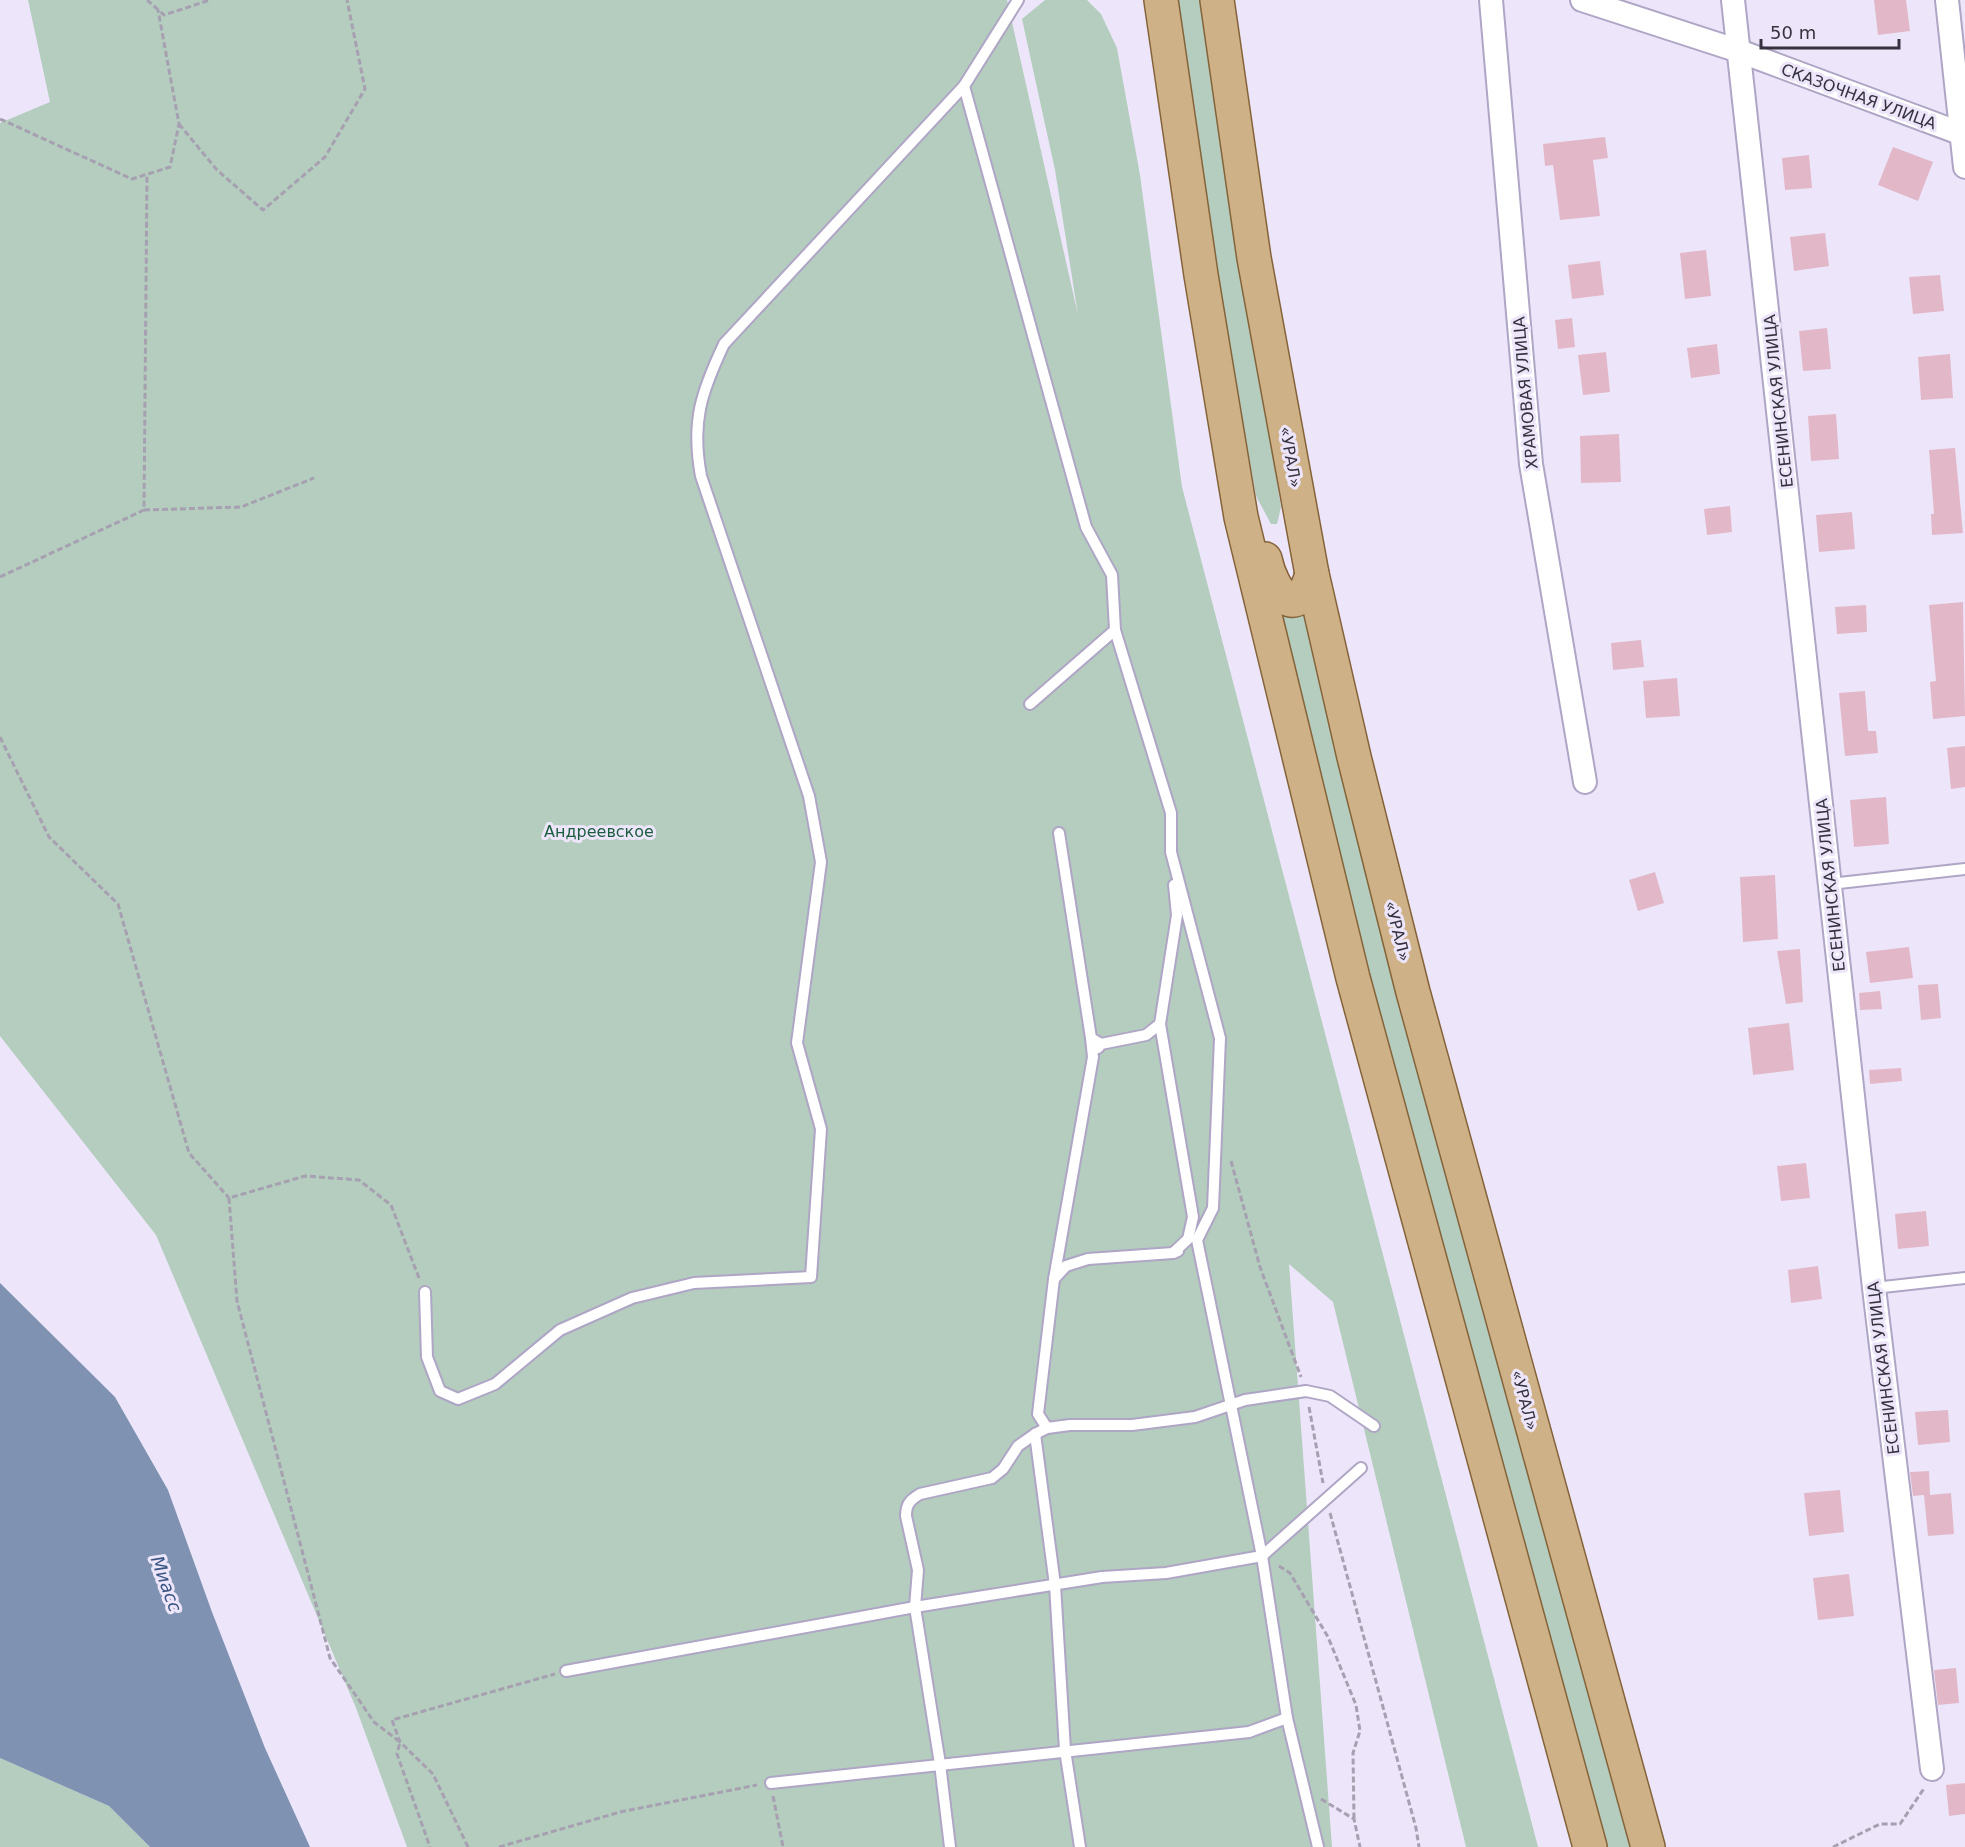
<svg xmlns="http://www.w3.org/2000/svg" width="1965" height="1847" viewBox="0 0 1965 1847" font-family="'DejaVu Sans',sans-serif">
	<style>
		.green { fill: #b4cdbe }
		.water { fill: #7f92b2 }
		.building { fill: #e2b8c8 }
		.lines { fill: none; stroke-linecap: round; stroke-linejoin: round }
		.service-casing { stroke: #afa5c5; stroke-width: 14 }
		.minor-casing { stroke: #afa5c5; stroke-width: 26 }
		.primary-casing { stroke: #85633a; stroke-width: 36 }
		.path { stroke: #a6a0b1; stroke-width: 3; stroke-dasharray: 6 3; stroke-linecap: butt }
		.service { stroke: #fff; stroke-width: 10 }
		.minor { stroke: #fff; stroke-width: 22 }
		.primary { stroke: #cfb187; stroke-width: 33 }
		.labels { text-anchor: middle; stroke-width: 6; stroke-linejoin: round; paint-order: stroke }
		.street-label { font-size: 16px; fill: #36323f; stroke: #ede6fa }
		.park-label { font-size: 16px; fill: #1d5d3f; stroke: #ede6fa }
		.water-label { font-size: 18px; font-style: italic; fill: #3b5583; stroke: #ede6fa }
	</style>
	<rect width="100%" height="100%" fill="#ede6fa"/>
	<g class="green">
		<path d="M28,0H1007L1078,315L1055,170L1022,19L1045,0H1087L1101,14L1117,48L1140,175L1182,487L1538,1847H1466L1333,1302L1289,1264L1332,1847H407L356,1708L156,1235L0,1036V123L50,102Z"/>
		<path d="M1178,0H1206L1248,305L1281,507L1277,524H1271L1256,496L1213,255Z"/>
		<path d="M1301,607L1312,627L1635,1847H1601L1477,1396L1279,631L1283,610Z"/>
		<path d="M0,1758L109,1806L150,1847H0Z"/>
	</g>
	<path class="water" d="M0,1283L115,1397L168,1490L212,1612L265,1748L310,1847H150L109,1806L0,1758Z"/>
	<g class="building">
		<path d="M1874,0H1906L1910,31L1878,35Z"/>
		<path d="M1605,137L1608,158L1593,160L1600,216L1560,220L1553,165L1545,166L1543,144Z"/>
		<path d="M1893,147L1933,162L1918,201L1878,185Z"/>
		<path d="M1809,155L1812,188L1785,190L1782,158Z"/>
		<path d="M1825,233L1829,266L1794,271L1790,237Z"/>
		<path d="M1706,250L1711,296L1685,299L1680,253Z"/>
		<path d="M1600,261L1604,295L1572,299L1568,265Z"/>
		<path d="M1940,275L1944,311L1913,314L1909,277Z"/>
		<path d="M1572,318L1575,347L1558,349L1555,320Z"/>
		<path d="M1827,328L1831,369L1803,371L1799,331Z"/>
		<path d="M1717,344L1720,374L1691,378L1687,348Z"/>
		<path d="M1606,352L1610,392L1583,395L1578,355Z"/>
		<path d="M1950,354L1953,398L1921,400L1918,357Z"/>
		<path d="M1836,414L1839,459L1811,461L1808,416Z"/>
		<path d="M1619,434L1621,482L1581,483L1580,436Z"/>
		<path d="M1955,448L1963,533L1932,535L1931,514H1934L1929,450Z"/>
		<path d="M1730,506L1732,532L1707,535L1704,509Z"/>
		<path d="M1852,512L1855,549L1819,552L1816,515Z"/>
		<path d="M1963,602L1965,716L1933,719L1930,682L1936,681L1929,605Z"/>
		<path d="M1866,605L1867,632L1837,634L1835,607Z"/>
		<path d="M1641,640L1644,667L1613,670L1611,643Z"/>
		<path d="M1677,678L1680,716L1646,718L1643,681Z"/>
		<path d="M1865,691L1868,731H1876L1878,753L1845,756L1839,693Z"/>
		<path d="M1965,746V787L1951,789L1947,748Z"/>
		<path d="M1886,797L1889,844L1854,847L1850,800Z"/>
		<path d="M1655,872L1664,903L1638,911L1629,880Z"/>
		<path d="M1775,875L1778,939L1743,942L1740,877Z"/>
		<path d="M1909,947L1913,978L1870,983L1866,952Z"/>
		<path d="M1800,949L1803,1002L1786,1004L1777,951Z"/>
		<path d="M1938,984L1941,1018L1921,1020L1918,985Z"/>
		<path d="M1880,991L1882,1009L1860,1010L1859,993Z"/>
		<path d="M1789,1023L1794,1070L1753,1075L1748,1028Z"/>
		<path d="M1901,1068L1902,1081L1870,1084L1869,1070Z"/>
		<path d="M1806,1163L1810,1198L1781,1201L1777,1166Z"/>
		<path d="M1926,1211L1929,1246L1898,1249L1895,1214Z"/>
		<path d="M1818,1266L1822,1299L1791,1303L1788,1270Z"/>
		<path d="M1948,1410L1950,1442L1918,1445L1915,1412Z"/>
		<path d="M1929,1471L1930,1495L1951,1493L1954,1534L1928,1536L1924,1495L1913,1496L1910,1472Z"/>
		<path d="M1840,1490L1844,1532L1809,1536L1804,1493Z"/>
		<path d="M1849,1574L1854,1616L1818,1620L1813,1578Z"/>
		<path d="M1956,1668L1959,1703L1938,1705L1934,1670Z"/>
		<path d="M1965,1783V1814L1949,1816L1946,1785Z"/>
	</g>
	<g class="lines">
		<g class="service-casing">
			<g id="service">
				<path d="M1018,0L964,86L1086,527L1112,575L1115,630L1171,813V852L1220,1038L1213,1208L1197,1240L1262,1556L1287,1718L1318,1847"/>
				<path d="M1030,704L1115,630"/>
				<path d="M1059,833L1091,1038L1101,1044"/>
				<path d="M1830,884L1965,869"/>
				<path d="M1098,1048L1101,1044L1146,1035L1160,1024"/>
				<path d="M1173,1253L1188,1239L1193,1217L1160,1024L1177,915L1174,885"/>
				<path d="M1054,1279L1066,1266L1088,1259L1173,1253L1178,1251"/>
				<path d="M1874,1288L1965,1278"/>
				<path d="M425,1292L427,1357L440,1391L458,1399L495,1384L560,1330L632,1298L694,1283L811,1277L821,1129L797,1043L821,862L809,796L701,476C691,422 701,393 724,344L964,86"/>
				<path d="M1047,1428L1038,1414L1054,1279L1093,1057L1091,1038"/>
				<path d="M1035,1434L1055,1585L1065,1750L1080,1847"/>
				<path d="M566,1671L915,1607L1102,1577L1166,1573L1262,1556L1361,1468"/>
				<path d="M771,1783L1249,1732L1287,1718"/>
				<path d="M950,1847L940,1764L915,1607L918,1570L906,1516C906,1504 910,1500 920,1494L992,1478L1003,1469L1018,1446L1035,1434L1047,1428L1070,1425H1132L1195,1417L1245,1400L1306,1391L1330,1396L1374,1426"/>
			</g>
		</g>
		<g class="minor-casing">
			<g id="minor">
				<path d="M1491,0L1531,464L1585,782"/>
				<path d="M1582,0L1739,51L1965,135"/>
				<path d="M1733,0L1874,1288L1932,1769"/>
				<path d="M1947,0L1965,167"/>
			</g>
		</g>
		<g class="primary-casing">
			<g id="primary">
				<path d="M1161,0L1201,275L1241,517L1353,978L1590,1847"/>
				<path d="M1217,0L1254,258L1312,574L1354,757L1413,992L1648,1847"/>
				<path d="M1265,559C1272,593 1298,624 1312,574"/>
			</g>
		</g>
		<g class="path">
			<path d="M147,0L164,15L210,0"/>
			<path d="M0,119L132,179L170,167L179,124L158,10"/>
			<path d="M179,124L217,170L263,210L325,157L365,89L347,0"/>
			<path d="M144,510L241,507L314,478"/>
			<path d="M0,577L144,510L147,174"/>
			<path d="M0,737L49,837L118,904L189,1153L229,1198"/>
			<path d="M1231,1161L1260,1267L1301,1377"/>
			<path d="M419,1278L391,1205L359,1180L305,1176L229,1198L237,1301L330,1658L374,1722L400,1742L397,1754L430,1847"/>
			<path d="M1309,1407L1323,1483"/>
			<path d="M1330,1513L1416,1828L1419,1847"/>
			<path d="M1279,1566L1290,1573L1328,1637L1356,1705L1360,1731L1353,1753L1354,1819"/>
			<path d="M773,1796L783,1847"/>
			<path d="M1321,1799L1354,1819L1360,1847"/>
			<path d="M468,1847L433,1774L400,1742L392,1720L555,1674"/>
			<path d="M499,1847L620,1812L757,1785"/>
			<path d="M1833,1847L1880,1824H1900L1925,1787"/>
		</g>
		<use href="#service" class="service"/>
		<use href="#minor" class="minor"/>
		<use href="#primary" class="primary"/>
	</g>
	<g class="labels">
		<g class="street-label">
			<text transform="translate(1859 96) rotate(20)" y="6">СКАЗОЧНАЯ УЛИЦА</text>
			<text transform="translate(1525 393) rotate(-95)" y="6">ХРАМОВАЯ УЛИЦА</text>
			<text transform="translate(1778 401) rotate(-96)" y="6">ЕСЕНИНСКАЯ УЛИЦА</text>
			<text transform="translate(1291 457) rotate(80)" y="6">«УРАЛ»</text>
			<text transform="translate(1830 885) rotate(-96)" y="6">ЕСЕНИНСКАЯ УЛИЦА</text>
			<text transform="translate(1398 931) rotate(76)" y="6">«УРАЛ»</text>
			<text transform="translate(1883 1368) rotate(-97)" y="6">ЕСЕНИНСКАЯ УЛИЦА</text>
			<text transform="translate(1525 1400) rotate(75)" y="6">«УРАЛ»</text>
		</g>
		<g class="park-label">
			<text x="599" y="837">Андреевское</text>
		</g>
		<g class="water-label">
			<text transform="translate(166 1584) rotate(70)" y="6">Миасс</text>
		</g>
	</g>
	<path d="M1761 39v9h138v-9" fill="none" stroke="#36323f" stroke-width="3"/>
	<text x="1770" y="39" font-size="18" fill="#36323f" stroke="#ede6fa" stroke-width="4.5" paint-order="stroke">50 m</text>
</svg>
